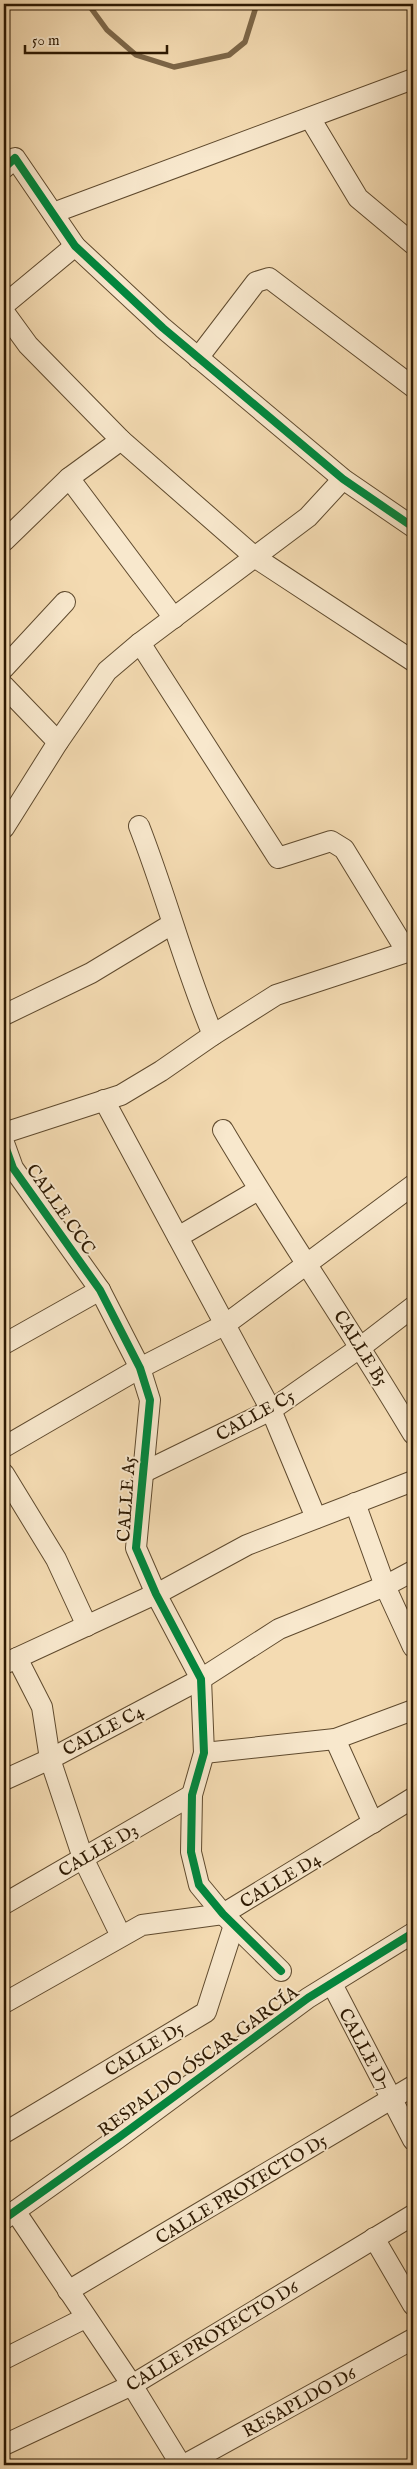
<svg xmlns="http://www.w3.org/2000/svg" width="417" height="2469" viewBox="0 0 417 2469" font-family="'IM FELL English',serif">
	<style>
		.lines { fill: none; stroke-linecap: round; stroke-linejoin: round }
		.stream { stroke: #7c6648; stroke-width: 5.5 }
		.minor-casing { stroke: #5f4a2e; stroke-width: 22 }
		.minor { stroke: #f8e8cd; stroke-width: 20 }
		.cycleway-casing { stroke: #f8e8cd; stroke-width: 11 }
		.cycleway { stroke: #00873e; stroke-width: 8 }
		.labels { text-anchor: middle; stroke-width: 4; stroke-linejoin: round; paint-order: stroke }
		.street-label { font-size: 18px; fill: #2d1902; stroke: #f8e8cd }
	</style>
	<rect width="100%" height="100%" fill="#f4dbb2"/>
	<filter id="stains"><feTurbulence type="fractalNoise" baseFrequency=".004" numOctaves="4"/><feColorMatrix values="0 0 0 0 .2 0 0 0 0 .09 0 0 0 0 .02 0 0 0 .5 -.17"/></filter>
	<radialGradient id="worn" r=".72"><stop offset=".6" stop-color="#630" stop-opacity="0"/><stop offset="1" stop-color="#630" stop-opacity=".3"/></radialGradient>
	<g class="lines">
		<path class="stream" d="M88,4L107,30L136,55L174,67L229,55L245,42L255,10L254,4"/>
		<g class="minor-casing">
			<g id="minor">
				<path d="M310,118L358,198L413,244"/>
				<path d="M4,168L15,158L75,246L163,328L343,479L413,527"/>
				<path d="M53,213L413,79"/>
				<path d="M4,305L75,246"/>
				<path d="M4,312L28,345L121,440L256,558L413,661"/>
				<path d="M198,358L256,282L269,278L413,387"/>
				<path d="M69,478L174,618"/>
				<path d="M4,541L69,478L121,440"/>
				<path d="M140,643L278,858L331,841L344,849L407,952"/>
				<path d="M4,668L65,602"/>
				<path d="M4,686L58,742"/>
				<path d="M139,826C166,895 184,966 213,1035"/>
				<path d="M4,828L58,742L107,671L140,643L308,517L343,479"/>
				<path d="M4,1015L91,973L172,924"/>
				<path d="M104,1100L271,1410L316,1518"/>
				<path d="M223,1130C284,1233 352,1331 413,1434"/>
				<path d="M4,1133L121,1095L161,1071L213,1035L276,995L413,950"/>
				<path d="M4,1143L13,1168L100,1290L140,1368L150,1400L136,1548L156,1594L201,1679L204,1753L192,1795L191,1852L199,1885L223,1914L281,1971"/>
				<path d="M178,1237L258,1190"/>
				<path d="M4,1344L100,1290"/>
				<path d="M4,1447L140,1368L226,1324L413,1185"/>
				<path d="M142,1473L271,1410L361,1347L413,1307"/>
				<path d="M4,1474L56,1559L87,1626"/>
				<path d="M355,1503L385,1586L413,1647"/>
				<path d="M17,1658L42,1707L50,1759L83,1858L121,1936"/>
				<path d="M4,1664L164,1590L247,1545L413,1481"/>
				<path d="M335,1739L373,1823"/>
				<path d="M204,1753L335,1739L413,1710"/>
				<path d="M4,1780L50,1759L201,1679L279,1629L385,1586L413,1571"/>
				<path d="M4,1904L192,1795"/>
				<path d="M332,1984L413,2140"/>
				<path d="M4,2003L142,1925L223,1914L413,1798"/>
				<path d="M4,2133L206,2012L234,1925"/>
				<path d="M15,2211L132,2385L181,2465"/>
				<path d="M4,2219L118,2138L308,1998L413,1933"/>
				<path d="M374,2238L413,2305"/>
				<path d="M68,2291L413,2086"/>
				<path d="M4,2359L85,2318"/>
				<path d="M4,2445L132,2385L413,2215"/>
				<path d="M184,2465L413,2339"/>
			</g>
		</g>
		<use href="#minor" class="minor"/>
		<g class="cycleway-casing">
			<g id="cycleway">
				<path d="M4,168L15,158L75,246L163,328L343,479L413,527"/>
				<path d="M4,1143L13,1168L100,1290L140,1368L150,1400L136,1548L156,1594L201,1679L204,1753L192,1795L191,1852L199,1885L223,1914L281,1971"/>
				<path d="M4,2219L118,2138L308,1998L413,1933"/>
			</g>
		</g>
		<use href="#cycleway" class="cycleway"/>
	</g>
	<g class="labels">
		<g class="street-label">
			<text transform="translate(61 1209) rotate(55)" y="6">CALLE CCC</text>
			<text transform="translate(361 1348) rotate(58)" y="6">CALLE B5</text>
			<text transform="translate(255 1415) rotate(-29)" y="6">CALLE C5</text>
			<text transform="translate(126 1499) rotate(-86)" y="6">CALLE A5</text>
			<text transform="translate(103 1730) rotate(-28)" y="6">CALLE C4</text>
			<text transform="translate(98 1850) rotate(-30)" y="6">CALLE D3</text>
			<text transform="translate(280 1880) rotate(-31)" y="6">CALLE D4</text>
			<text transform="translate(144 2049) rotate(-31)" y="6">CALLE D5</text>
			<text transform="translate(365 2049) rotate(62)" y="6">CALLE D7</text>
			<text transform="translate(198 2061) rotate(-36)" y="6">RESPALDO ÓSCAR GARCÍA</text>
			<text transform="translate(241 2189) rotate(-31)" y="6">CALLE PROYECTO D5</text>
			<text transform="translate(212 2336) rotate(-31)" y="6">CALLE PROYECTO D6</text>
			<text transform="translate(299 2402) rotate(-29)" y="6">RESAPLDO D6</text>
		</g>
	</g>
	<rect width="417" height="2469" fill="none" stroke="#f4dbb2" stroke-width="20"/>
	<rect x="5" y="5" width="407" height="2459" fill="none" stroke="#2d1902" stroke-width="2.5"/>
	<rect x="10" y="10" width="397" height="2449" fill="none" stroke="#2d1902"/>
	<path d="M25 45v8h142v-8" fill="none" stroke="#2d1902" stroke-width="2.5"/>
	<text x="32" y="45" font-size="15" fill="#2d1902" stroke="#f8e8cd" stroke-width="4" paint-order="stroke">50 m</text>
	<rect width="100%" height="100%" filter="url(#stains)"/>
	<rect width="100%" height="100%" fill="url(#worn)"/>
</svg>
